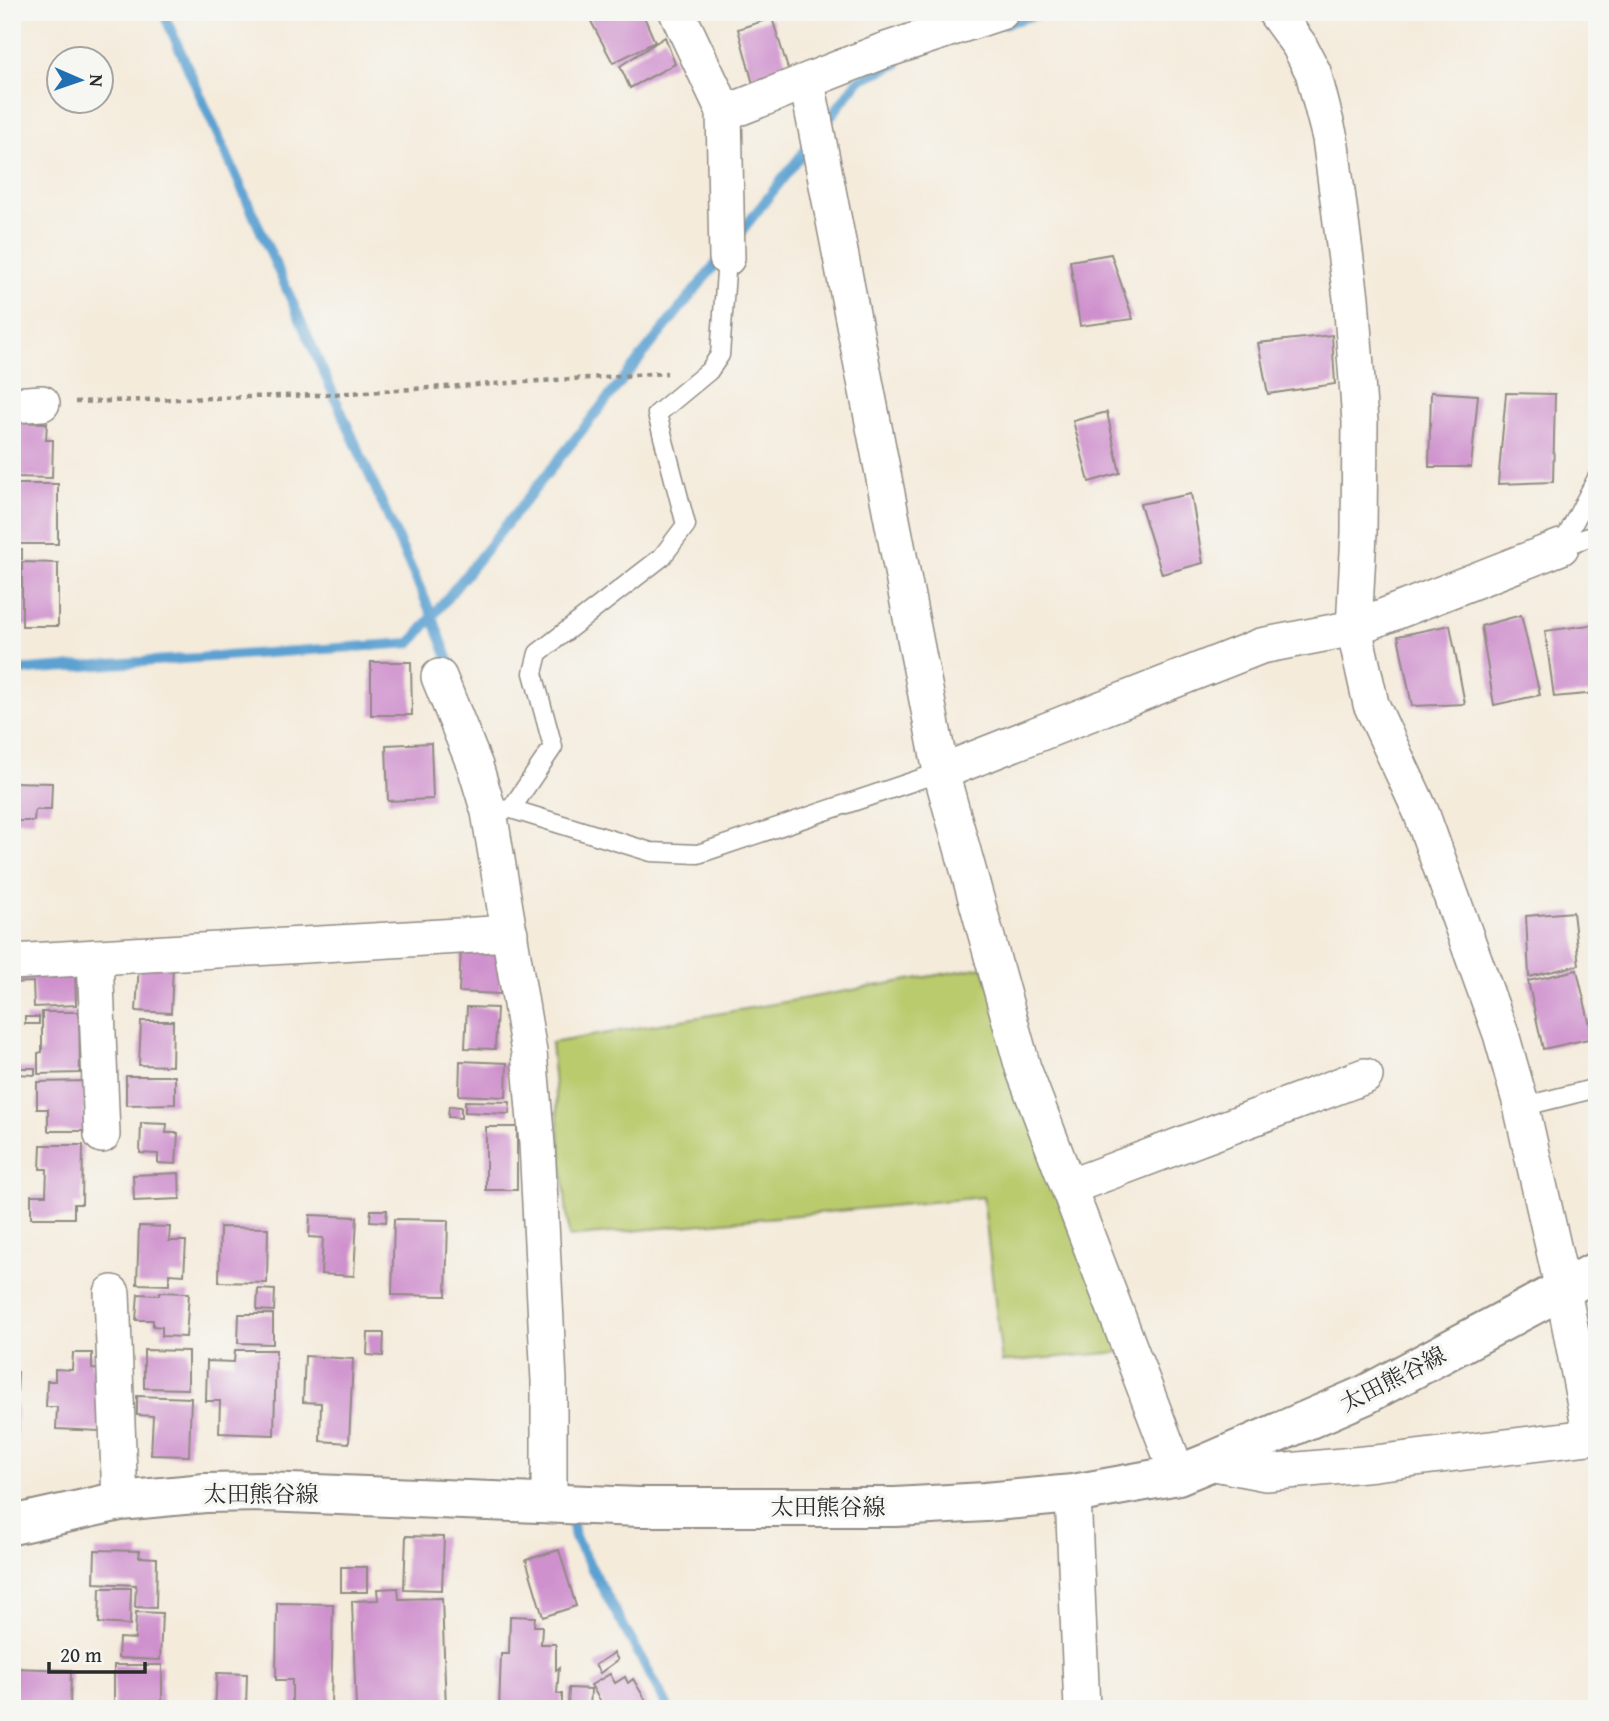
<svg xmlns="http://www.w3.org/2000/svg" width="1609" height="1721" viewBox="0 0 1609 1721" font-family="'Gentium Book Plus','Noto Serif JP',serif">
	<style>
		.green { fill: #bacb6e; stroke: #727b4c; stroke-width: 2 }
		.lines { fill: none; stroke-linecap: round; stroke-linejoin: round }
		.stream { stroke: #5ca1d1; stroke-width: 10 }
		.building { fill: #cf91cd }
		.service-casing { stroke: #908b83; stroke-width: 21 }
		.minor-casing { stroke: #908b83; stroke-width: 38 }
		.secondary-casing { stroke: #908b83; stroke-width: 42 }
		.path { stroke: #908b83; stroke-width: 4.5; stroke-dasharray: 5 5; stroke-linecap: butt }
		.service { stroke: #fff; stroke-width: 18 }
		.minor { stroke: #fff; stroke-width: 35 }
		.secondary { stroke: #fff; stroke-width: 38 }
		.labels { text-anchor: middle; stroke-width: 7; stroke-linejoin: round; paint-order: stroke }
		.street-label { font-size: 23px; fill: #2b2b2b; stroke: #f6f6f2 }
	</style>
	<rect width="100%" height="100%" fill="#f6f6f2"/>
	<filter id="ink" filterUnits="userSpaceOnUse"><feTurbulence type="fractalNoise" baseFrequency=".0143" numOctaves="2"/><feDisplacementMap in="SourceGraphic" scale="14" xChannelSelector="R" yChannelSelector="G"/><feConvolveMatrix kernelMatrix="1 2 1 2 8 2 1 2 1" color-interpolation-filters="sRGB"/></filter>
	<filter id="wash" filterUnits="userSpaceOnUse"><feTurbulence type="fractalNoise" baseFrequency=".00686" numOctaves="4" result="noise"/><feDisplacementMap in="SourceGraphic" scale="28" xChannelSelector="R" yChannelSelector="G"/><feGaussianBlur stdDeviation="1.57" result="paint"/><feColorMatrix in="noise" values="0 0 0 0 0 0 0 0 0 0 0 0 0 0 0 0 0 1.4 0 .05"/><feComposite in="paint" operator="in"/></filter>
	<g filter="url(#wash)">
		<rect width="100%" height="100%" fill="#f4ebdb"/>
		<path class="green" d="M983,967L1120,1352L1002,1362L983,1197L569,1237L551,1043Z"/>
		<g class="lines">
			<g class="stream">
				<path d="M163,12L431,613L454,674"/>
				<path d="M1003,24L1046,12"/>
				<path d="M825,124L859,80L897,64"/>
				<path d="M737,237L810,144"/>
				<path d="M12,671L411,643L719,260"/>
				<path d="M571,1513L575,1538L669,1709"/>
			</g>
		</g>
		<g id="blocks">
			<g class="building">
				<path d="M586,12H642L655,42L613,63Z"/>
				<path d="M772,18L789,72L753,84L738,29Z"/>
				<path d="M665,37L675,64L630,88L620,66Z"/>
				<path d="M1111,254L1133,319L1080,326L1070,261Z"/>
				<path d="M1332,335L1335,384L1268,394L1258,343Z"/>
				<path d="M1431,392L1478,395L1471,467H1429Z"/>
				<path d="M1506,393L1555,394L1553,482L1498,484Z"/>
				<path d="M1107,412L1120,473L1089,482L1073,421Z"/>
				<path d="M12,422L47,423L46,440H53L52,478L12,477Z"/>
				<rect x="12" y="484" width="46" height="60"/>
				<path d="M1191,494L1203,563L1162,574L1140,504Z"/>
				<rect x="12" y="549" width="10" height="10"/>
				<path d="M22,562L58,563V626H22Z"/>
				<path d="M1521,615L1540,695L1494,705L1481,626Z"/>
				<path d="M1597,624V693L1554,697L1545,631Z"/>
				<path d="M1450,625L1465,704L1412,706L1398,636Z"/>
				<path d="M371,662H411L412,715H371Z"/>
				<path d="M431,743L433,799L388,801L386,745Z"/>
				<path d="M12,782L52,783L51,810H35L34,821H12Z"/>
				<path d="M1573,912L1579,965L1529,977L1526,916Z"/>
				<path d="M461,947L502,949L500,994L459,992Z"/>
				<path d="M139,965L173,966L171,1013L136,1011Z"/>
				<path d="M75,966L76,1005L34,1007L33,982L12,983V968Z"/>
				<path d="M1577,970L1593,1038L1543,1049L1528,981Z"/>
				<path d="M467,1007L497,1008L495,1049L465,1048Z"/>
				<path d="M42,1012H79L80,1073L38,1074V1053L42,1052Z"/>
				<rect x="25" y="1017" width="14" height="7"/>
				<path d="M141,1021H173L172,1066L139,1065Z"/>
				<path d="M460,1061L507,1063L506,1097L459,1095Z"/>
				<path d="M17,1068H35V1075L16,1074Z"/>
				<path d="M126,1076H175V1104L126,1105Z"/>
				<path d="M85,1081V1131H48V1109H37V1082Z"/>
				<path d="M465,1101L510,1102L509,1114L465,1112Z"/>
				<path d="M449,1106L461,1107V1118L448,1117Z"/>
				<path d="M141,1123L167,1124L166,1133H178L176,1164L158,1163V1154L140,1153Z"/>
				<rect x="486" y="1127" width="31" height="63"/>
				<path d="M41,1145H83L82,1204H74V1218H31V1195H46L47,1169H40Z"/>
				<path d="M179,1173L180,1199L134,1201L133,1175Z"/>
				<path d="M371,1210H387L386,1222L370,1221Z"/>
				<path d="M310,1215L357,1217L354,1276L321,1274L323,1238L309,1237Z"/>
				<path d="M394,1219L448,1220L446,1296L392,1295Z"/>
				<path d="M139,1226L170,1227L169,1241H186L184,1275L169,1274V1285L137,1284Z"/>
				<path d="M220,1227L268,1228L267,1283L219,1282Z"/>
				<path d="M258,1289L275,1290L274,1311L257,1310Z"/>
				<path d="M160,1292L189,1293L186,1337L162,1336V1327L153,1326V1320H136L138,1294L159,1295Z"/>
				<path d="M239,1314H273V1344L238,1343Z"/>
				<path d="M368,1333H384L383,1356L367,1355Z"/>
				<path d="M144,1350L188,1351V1389L144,1388Z"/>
				<path d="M235,1350H276L274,1435L219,1433L220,1401H206L207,1361L234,1362Z"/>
				<path d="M73,1353H92V1369L103,1370L100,1431L56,1429L57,1407H46L47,1381H55V1369L72,1370Z"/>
				<path d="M305,1356L353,1359L349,1443L320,1441L321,1403L303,1402Z"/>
				<path d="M12,1371L18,1372L17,1392H12Z"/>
				<path d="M137,1396L191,1398L189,1456L151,1455L153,1416L137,1415Z"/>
				<path d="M12,1403H17L16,1464L12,1463Z"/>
				<path d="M406,1536L444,1537L442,1590L404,1589Z"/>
				<path d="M95,1550L140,1551L139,1557L157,1558L156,1608L135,1607L136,1585L94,1583Z"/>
				<path d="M559,1550L576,1606L543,1617L526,1560Z"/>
				<rect x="341" y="1567" width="26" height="25"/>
				<path d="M100,1588H131L130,1625L99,1623Z"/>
				<path d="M398,1588L399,1599L442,1598L446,1709H356L352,1601L378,1600L377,1589Z"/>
				<path d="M277,1603L333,1604L331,1709H292V1680H276Z"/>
				<path d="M136,1612L162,1613L160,1660L118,1658L119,1638L135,1639Z"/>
				<path d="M510,1616L535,1617L534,1626H542L541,1644H556V1670L559,1668L557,1694H562V1709H499L501,1654H509Z"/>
				<path d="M614,1653L618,1660L600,1673L595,1665Z"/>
				<rect x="114" y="1665" width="48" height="44"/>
				<path d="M12,1668L71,1670L70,1709H12Z"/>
				<path d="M217,1673L247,1674L246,1709H215Z"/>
				<path d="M610,1674L615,1683L625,1677L628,1683L633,1679L651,1709H605L591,1685Z"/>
				<path d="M569,1688L591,1689L590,1709H568Z"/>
			</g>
		</g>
	</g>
	<g filter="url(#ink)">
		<use href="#blocks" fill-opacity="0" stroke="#908b83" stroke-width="2"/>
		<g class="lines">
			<g class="service-casing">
				<g id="service">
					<path d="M1561,547L1597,478"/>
					<path d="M1561,547L1597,534"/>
					<path d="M511,809L553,747L533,673L538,653L662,557L686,525L657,414L709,371L720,355L727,258"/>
					<path d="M502,810L511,809L651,852L698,854L941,772"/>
					<path d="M1521,1107L1597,1088"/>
				</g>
			</g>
			<g class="minor-casing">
				<g id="minor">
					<path d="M677,12L724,111L741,107L883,51L1001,12"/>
					<path d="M1275,12L1299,45L1313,72L1330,138L1351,298L1360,422L1359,533L1354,628L1371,704L1421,812L1501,1034L1520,1101L1563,1290L1591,1436"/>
					<path d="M807,82L941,772L1023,1068L1178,1475"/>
					<path d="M724,111L727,258"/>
					<path d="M12,405L42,403"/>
					<path d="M439,677L475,766L489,812L529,1052L537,1144L549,1381V1503"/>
					<path d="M941,772L1261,646L1354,628L1561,547"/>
					<path d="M95,957L102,1135"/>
					<path d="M12,962L510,933"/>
					<path d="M1069,1187L1365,1076"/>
					<path d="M112,1293L120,1501"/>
					<path d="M1210,1462L1266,1473L1375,1463L1597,1436"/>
					<path d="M1073,1494L1082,1709"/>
				</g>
			</g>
			<g class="secondary-casing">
				<path id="secondary" d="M12,1525L120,1501L205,1493L265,1492L640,1507H895L985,1502L1073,1494L1178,1475L1210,1462L1365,1395L1597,1271"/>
			</g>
			<path class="path" d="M75,402L318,395L667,373"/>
			<use href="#service" class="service"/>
			<use href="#minor" class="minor"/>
			<use href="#secondary" class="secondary"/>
		</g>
	</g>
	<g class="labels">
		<g class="street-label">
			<text transform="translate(1393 1379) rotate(-27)" y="8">太田熊谷線</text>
			<text x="261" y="1502">太田熊谷線</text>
			<text x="828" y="1515">太田熊谷線</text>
		</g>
	</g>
	<rect width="1609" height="1721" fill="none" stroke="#f6f6f2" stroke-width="42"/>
	<g transform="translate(80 80) rotate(92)"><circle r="33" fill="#f6f6f2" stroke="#a5a5a2" stroke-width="2"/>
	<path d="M0-5L12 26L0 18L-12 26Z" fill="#1f6fb2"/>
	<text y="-10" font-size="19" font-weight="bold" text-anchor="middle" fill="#2b2b2b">N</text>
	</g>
	<path d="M49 1662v10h96v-10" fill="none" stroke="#2b2b2b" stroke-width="3.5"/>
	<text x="60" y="1662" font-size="21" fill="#2b2b2b" stroke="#f6f6f2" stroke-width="5" paint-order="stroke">20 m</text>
</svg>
